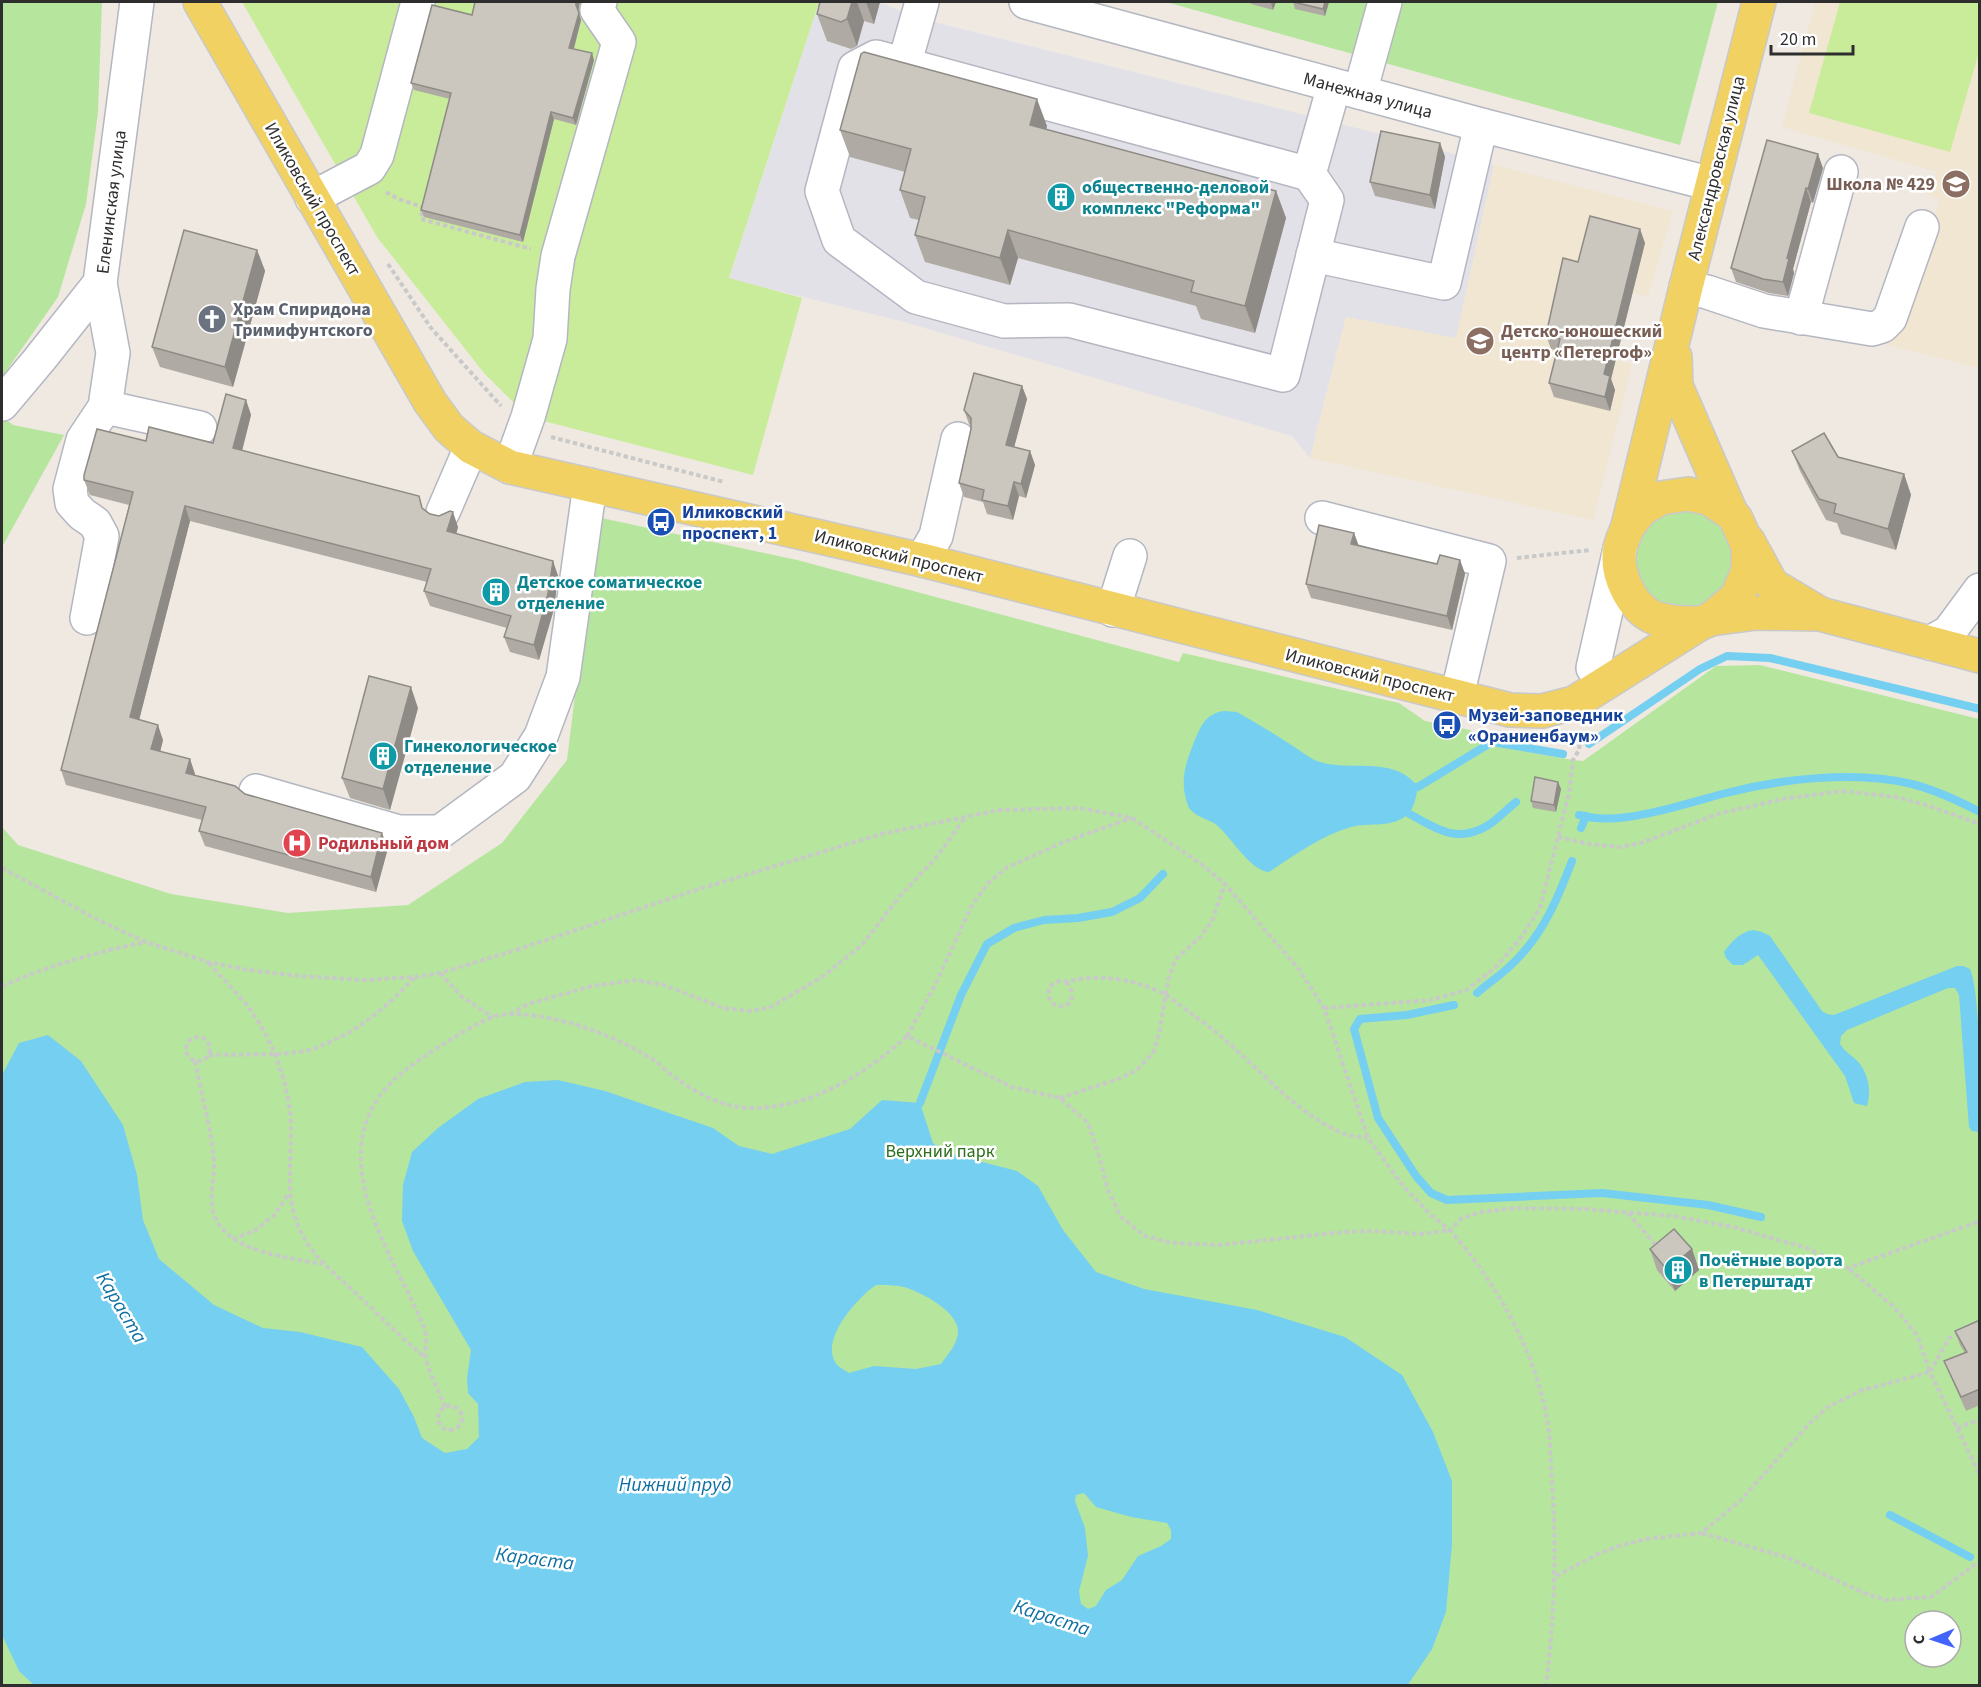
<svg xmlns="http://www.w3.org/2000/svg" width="1981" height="1687" viewBox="0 0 1981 1687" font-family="'Source Sans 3',sans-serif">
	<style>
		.industrial { fill: #e3e1e8 }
		.education { fill: #f0e6d1 }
		.green { fill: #b6e59e; fill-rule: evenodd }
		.pitch { fill: #c9ec9a }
		.water { fill: #75cff0; fill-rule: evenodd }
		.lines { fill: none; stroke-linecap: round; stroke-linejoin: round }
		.stream { stroke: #75cff0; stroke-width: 8 }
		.minor-casing { stroke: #b4b7c1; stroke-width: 36 }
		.major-casing { stroke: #c9c9c9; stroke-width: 36 }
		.path { stroke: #c9c9c9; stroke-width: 4; stroke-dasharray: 4.5 3; stroke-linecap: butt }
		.minor { stroke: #fff; stroke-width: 33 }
		.major { stroke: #f2d163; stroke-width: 33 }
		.wall { fill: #afaba4 }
		.shaded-wall { fill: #8e8b86 }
		.building { fill: #cbc7bf; stroke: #8e8b86; stroke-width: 1.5 }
		.labels { text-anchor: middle; stroke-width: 5; stroke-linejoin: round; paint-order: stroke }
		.street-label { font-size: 18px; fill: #2e2e2e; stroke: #fff }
		.education-label { font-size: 18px; font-weight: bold; fill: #785e54; stroke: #fff; text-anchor: end }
		.culture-label { font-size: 18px; font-weight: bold; fill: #0d838f; stroke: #fff; text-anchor: start }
		.worship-label { font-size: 18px; font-weight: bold; fill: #5b616d; stroke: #fff; text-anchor: start }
		.transit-label { font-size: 18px; font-weight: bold; fill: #164399; stroke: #fff; text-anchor: start }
		.health-label { font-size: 18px; font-weight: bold; fill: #be3a42; stroke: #fff; text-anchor: start }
		.park-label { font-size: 18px; fill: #2c6e1b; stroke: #fff }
		.water-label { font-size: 20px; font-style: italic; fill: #0d6fa3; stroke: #fff }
	</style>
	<rect width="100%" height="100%" fill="#efe9e1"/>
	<path class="industrial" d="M819,2H879L918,18L1396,138L1494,165L1456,339L1346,317L1310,458L1292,436L901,321L729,279Z"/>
	<g class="education">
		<path d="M1815,2H1979V368L1888,345L1940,199L1928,195L1937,172L1782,127Z"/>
		<path d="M1494,165L1673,211L1648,296L1632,293L1616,360L1632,365L1593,520L1310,458L1346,317L1456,338Z"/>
	</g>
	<g class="green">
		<path d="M2,2H102L98,112L86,204L58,297L2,377Z"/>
		<path d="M1166,2H1718L1680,145Z"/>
		<path d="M2,417L13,425L64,435L2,547Z"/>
		<circle cx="1683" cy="558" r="49"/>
		<path d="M597,517L797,560L1179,662L1183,653L1399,703L1425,721L1470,730L1489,745L1573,760L1583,761L1716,666L1760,665L1979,719V1685H2V827L18,845L171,894L288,913L408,905L502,843L567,760ZM1915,1621H1951V1657H1915Z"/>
	</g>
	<g class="pitch">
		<path d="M242,2H819L729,278L802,298L753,475L528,417L484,373L377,237Z"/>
		<path d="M1840,2H1979V52L1950,152L1809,113Z"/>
	</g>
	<g class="water">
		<path d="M1224,711L1237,712C1256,723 1275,734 1293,746C1301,751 1309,758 1317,761C1350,773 1394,754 1418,787C1416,795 1415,806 1409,813C1394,829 1369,822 1351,827C1320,836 1295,855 1269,872C1251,871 1233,840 1219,827C1210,818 1197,819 1189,808C1187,804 1186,799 1185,795C1181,775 1187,760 1194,742C1197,735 1200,727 1205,721C1210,715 1216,712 1224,711Z"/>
		<path d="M1753,930L1762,932L1770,936L1822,1011L1827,1014L1834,1015L1957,966H1964L1970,969C1981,996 1980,1097 1979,1132L1972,1131L1969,1127L1959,995L1955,988H1948L1847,1030L1841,1036L1840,1044C1844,1050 1848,1053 1853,1057C1868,1069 1872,1089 1867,1106L1854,1103L1845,1076L1758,955L1743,965H1733L1726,958L1724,952C1731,942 1740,932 1753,930Z"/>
		<path d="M48,1035L81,1061L123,1125L137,1175L143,1220L159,1259L214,1305L263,1328L300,1332L362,1347L399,1389L414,1417L422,1438L445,1453L467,1449L479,1437L478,1404L468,1393L467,1378L471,1350L413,1251L402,1221L403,1185L412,1152L438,1128L478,1099L525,1082L558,1080L605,1091L713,1128L739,1146L772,1154L850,1129L882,1100L920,1103L933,1143L948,1153L1017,1171L1038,1186L1063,1230L1096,1272L1144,1289L1257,1310L1345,1337L1402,1375L1433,1432L1452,1481V1544L1446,1612L1432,1649L1407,1686L34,1685L19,1671L2,1635V1075L19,1043ZM876,1285C884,1285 895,1285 904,1287C921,1292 958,1311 958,1331C958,1344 948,1354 941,1364L916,1369L874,1366L849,1373C845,1370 840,1368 837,1365C818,1341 857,1298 876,1285ZM1084,1493L1096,1507L1131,1517L1167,1523L1171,1530V1539L1161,1546L1138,1556L1122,1580L1106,1590L1096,1606L1088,1609L1081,1604L1079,1591L1088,1556L1085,1528L1075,1501L1076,1495Z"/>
	</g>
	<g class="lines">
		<g class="stream">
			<path d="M1589,744L1700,669L1727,656L1770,658L1980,709"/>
			<path d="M1406,787H1418L1492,742L1563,754"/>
			<path d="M1408,813C1435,828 1456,844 1487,826C1497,820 1507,809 1516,802"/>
			<path d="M1579,815C1585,816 1591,818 1597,818C1630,822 1689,803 1722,794C1779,779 1854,770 1912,784C1935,790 1959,801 1980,812"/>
			<path d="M1581,828L1586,816"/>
			<path d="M1477,993C1491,981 1507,971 1519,957C1545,930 1559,895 1572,861"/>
			<path d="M1454,1005L1407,1015L1360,1019L1354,1029L1378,1118L1416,1176L1431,1193L1447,1200L1602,1193L1708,1205L1761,1217"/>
			<path d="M920,1103L961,995L987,944L1014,928L1044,920L1078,918L1112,912L1140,898L1163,874"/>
			<path d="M1890,1515L1970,1557"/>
		</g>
		<g class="minor-casing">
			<g id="minor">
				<path d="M1026,2L1481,125L1712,184"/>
				<path d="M876,57L1309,174L1327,200L1283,375L1069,320L1004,321L916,297L839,240L822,191L855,68Z"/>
				<path d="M904,65L922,2"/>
				<path d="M1360,92L1385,2"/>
				<path d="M1309,174L1334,86"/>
				<path d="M312,198L369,168L377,155L418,2"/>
				<path d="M1313,255L1444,283L1481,125"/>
				<path d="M1686,287L1707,292L1764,311L1872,329L1882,326L1890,318L1922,227"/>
				<path d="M1801,318L1841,172"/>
				<path d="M2,404L39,360L100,283L137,2"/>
				<path d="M105,407L200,428"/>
				<path d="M510,467L528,417L550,339L553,289L558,256L619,42L597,10L600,2"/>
				<path d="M443,512L471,447"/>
				<path d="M1322,518L1489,561L1457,696"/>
				<path d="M922,560L936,536L958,439"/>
				<path d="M1113,610L1130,556"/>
				<path d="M87,618L102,536L95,523L82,514L72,503L70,489L83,440L105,407L113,353L100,283"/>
				<path d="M1930,643L1949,632L1980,590"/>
				<path d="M1593,668L1620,549"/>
				<path d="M256,791L399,832H440L515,777L541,736L563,677L590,485"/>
			</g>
		</g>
		<g class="major-casing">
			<g id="major">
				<path d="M200,2L430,402L449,428L471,447L510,467L922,560L1510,710L1542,711L1574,703L1701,623L1711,619L1756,613L1820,614L1980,656"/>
				<path d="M1675,357L1676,386L1731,513"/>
				<path d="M1628,526L1642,509L1661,498L1688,494L1708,498L1731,513L1736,519L1748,546V571L1737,597L1711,619"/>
				<path d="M1748,541L1772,585L1819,613"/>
				<path d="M1701,623C1685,623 1670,623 1655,618C1631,608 1615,573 1620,548C1622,541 1625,533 1628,526L1686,287L1759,2"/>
			</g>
		</g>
		<g class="path">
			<path d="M386,192L398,199L423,207L421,219L531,249"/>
			<path d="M388,264L431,328L501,406"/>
			<path d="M551,437L724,482"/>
			<path d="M1517,558L1590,550"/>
			<path d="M1565,738H1580"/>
			<path d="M1558,837L1589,844L1620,847L1641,843L1718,814L1783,799L1842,791L1896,797L1926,805L1980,824"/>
			<path d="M2,868L98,920L146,942L208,962L248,970L299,976L364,980L415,977L440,973L516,950L699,889L881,834L1000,810L1080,808L1132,818L1200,863L1225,884L1298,968L1324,1008L1368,1138L1403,1186L1431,1215L1450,1230L1462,1218L1482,1212L1515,1208L1585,1209L1673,1216L1733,1227L1807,1248L1848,1268L1980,1221"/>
			<path d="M209,963C221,977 234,990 246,1004C272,1037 289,1082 291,1125C292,1156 285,1191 296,1220C307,1254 334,1272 359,1296C381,1317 401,1338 425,1357"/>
			<path d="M440,973L462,997L493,1017"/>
			<path d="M1066,982C1076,990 1073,1010 1058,1006C1046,1003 1045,986 1056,982C1060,980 1064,982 1069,981C1098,974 1135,979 1162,993C1171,997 1179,1005 1188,1011C1197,1018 1208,1025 1217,1033C1257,1066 1292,1110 1340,1132C1348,1136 1358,1137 1367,1138"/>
			<path d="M2,986C48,966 96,952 146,942"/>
			<path d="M1324,1008L1431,1000L1466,990L1495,968L1519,940L1540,908L1569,793L1573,760L1579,750L1581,732"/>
			<path d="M510,1014L528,1004L592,986L636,980L664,985L723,1008L750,1011L771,1007L822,977L862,945L900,896L935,859L964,819"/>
			<path d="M907,1036L936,983L971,907L989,882L1008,867L1064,842L1131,818"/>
			<circle cx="198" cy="1049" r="12"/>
			<path d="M209,1055C240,1054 274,1056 305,1051C312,1050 320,1046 327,1043C362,1029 388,1005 414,978"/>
			<path d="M195,1061C201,1094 211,1127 214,1161C215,1177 209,1195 213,1211C223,1252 287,1257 322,1264"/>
			<path d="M1060,1098L1118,1079L1137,1070L1153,1053L1159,1033L1169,976L1176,959L1201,936L1212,921L1225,884"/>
			<path d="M1628,1213L1659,1249"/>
			<path d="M233,1239L256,1230L275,1214L289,1193"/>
			<path d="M1959,1334L1949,1338L1930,1372L1980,1475"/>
			<circle cx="450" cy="1418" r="12"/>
			<path d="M445,1407C439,1391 430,1375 426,1359C424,1349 428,1337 424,1327C395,1258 326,1166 382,1093C398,1073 419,1060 440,1046C454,1038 478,1022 493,1017C514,1009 558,1019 580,1026C605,1034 630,1045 652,1059C661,1065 668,1073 677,1079C699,1095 727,1109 754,1108C812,1107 866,1074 907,1036L1012,1087L1060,1098L1088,1123L1098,1152L1108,1190L1121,1217L1145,1236L1172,1243L1219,1245L1344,1232L1375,1231L1422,1234L1450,1230C1495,1282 1533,1346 1546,1414C1550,1431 1550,1450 1551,1468C1557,1541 1555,1613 1546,1686"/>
			<path d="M1957,1428L1980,1419"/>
			<path d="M1702,1533L1789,1558L1864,1593L1885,1600L1931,1597L1980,1561"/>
			<path d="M1556,1576L1598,1554L1619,1546L1646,1539L1701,1533L1740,1501L1809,1424L1828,1407L1860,1391L1930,1372L1917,1335L1895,1308L1848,1268"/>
		</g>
		<use href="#minor" class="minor"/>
		<use href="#major" class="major"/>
	</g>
	<g class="wall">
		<path d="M820,2H880L874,24L864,21L857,46L851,49L827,41L817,14Z"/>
		<path d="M1250,2H1276L1273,10L1251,4Z"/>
		<path d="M1293,2H1329L1325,16L1295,9Z"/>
		<path d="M579,4L578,12L581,20L574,49L594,60L576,125L554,119L523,242L424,217L421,210L450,99L414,90L411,83L472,15Z"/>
		<path d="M1047,126L1046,129L1276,191L1286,218L1255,333L1201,319L1196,306L1018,258L1010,285L925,262L915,235L919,220L910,218L900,190L905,172L850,157L840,130Z"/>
		<path d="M1440,143L1445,157L1435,209L1375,196L1370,182Z"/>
		<path d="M1823,168L1813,203L1811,202L1793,269L1794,273L1788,296L1769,293L1736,282L1731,268Z"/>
		<path d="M1645,243L1611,379L1615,390L1610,411L1554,397L1549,383L1557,351L1551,349L1546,335L1578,262Z"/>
		<path d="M257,250L265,271L233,387L160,367L152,347Z"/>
		<path d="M1022,386L1027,399L1014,447L1030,451L1035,465L1026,498L1019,496L1013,520L987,514L983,502L964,497L959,483L971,429V426L969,424L964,410Z"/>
		<path d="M246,400L251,415L242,450L424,509L430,514L458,527L456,534L553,561L558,576L554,609L539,660L510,652L504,637L507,628L430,606L424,591L427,582L190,521L139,720L163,740L160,752L190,759L195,775L388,848L376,892L205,846L199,831L202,820L66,785L61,770L129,505L90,495L84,480L146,441L213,443Z"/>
		<path d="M1792,451L1838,457L1904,474L1911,495L1896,550L1841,534L1837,523L1826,520L1800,471Z"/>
		<path d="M1354,533L1359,546L1437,564L1460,560L1465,574L1452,630L1311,598L1306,584Z"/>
		<path d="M418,708L390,810L350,798L342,778Z"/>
		<path d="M1558,782L1561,789L1556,812L1533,808L1531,801Z"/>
		<path d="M1650,1249H1692L1699,1270L1675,1291L1657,1270Z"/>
		<path d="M1980,1320V1405L1966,1411L1950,1375L1944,1361L1965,1353L1960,1345L1955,1331Z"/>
	</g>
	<g class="shaded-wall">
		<path d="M576,2H580L578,12L576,5Z"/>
		<path d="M852,2H857L864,21L857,46L847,19Z"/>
		<path d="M866,2H880L874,24Z"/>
		<path d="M1271,2H1276L1273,10L1271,3Z"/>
		<path d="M1325,2H1329L1325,16L1323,9Z"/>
		<path d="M579,13L581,20L572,55L569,48Z"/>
		<path d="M592,53L594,60L576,125L573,118Z"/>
		<path d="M1037,99L1047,126L1040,152L1030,125Z"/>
		<path d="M551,112L554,119L523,242L520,235Z"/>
		<path d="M1440,143L1445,157L1435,209L1430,195Z"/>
		<path d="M1818,154L1823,168L1813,203L1808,189Z"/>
		<path d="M1806,188L1811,202L1793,269L1794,273L1788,296L1783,282L1787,258Z"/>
		<path d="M1276,191L1286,218L1255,333L1245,306Z"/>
		<path d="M1640,229L1645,243L1611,379L1615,390L1610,411L1605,397L1604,374Z"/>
		<path d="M1008,230L1018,258L1010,285L1000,258Z"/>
		<path d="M257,250L265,271L233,387L225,367Z"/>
		<path d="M1022,386L1027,399L1011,459L1006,445Z"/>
		<path d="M246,400L251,415L239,463L233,448Z"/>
		<path d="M1030,451L1035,465L1026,498L1021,484Z"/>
		<path d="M1904,474L1911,495L1896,550L1888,529Z"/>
		<path d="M1014,482L1019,496L1013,520L1008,506Z"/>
		<path d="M185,506L190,521L136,732L130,717Z"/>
		<path d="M453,512L458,527L453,546L447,531Z"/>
		<path d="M1354,533L1359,547L1351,544Z"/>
		<path d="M1460,560L1465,574L1452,630L1447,616Z"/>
		<path d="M553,561L558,576L554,609L539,660L534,645Z"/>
		<path d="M411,687L418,708L390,810L383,789Z"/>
		<path d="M158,725L163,740L157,764L151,749Z"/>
		<path d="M190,759L195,774L192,788L186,773Z"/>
		<path d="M1558,782L1561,789L1556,812L1554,805Z"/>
		<path d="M382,833L388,848L376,892L371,877Z"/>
		<path d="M1692,1249L1699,1270L1675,1291L1667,1270Z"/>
	</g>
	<g class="building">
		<path d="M475,2H576V5L579,13L569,48L592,53L573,118L551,112L520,235L421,210L451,93L411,83L432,5L472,15Z"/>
		<path d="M820,2H852L847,19L841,22L817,14Z"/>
		<path d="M1293,2H1325L1323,9Z"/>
		<path d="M864,52L1037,99L1030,125L1276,191L1245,306L1191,292L1194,281L1008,230L1000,258L915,235L925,197L900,190L911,149L840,130L861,54Z"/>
		<path d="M1381,131L1440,143L1430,195L1370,182Z"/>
		<path d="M1767,140L1818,154L1808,189L1806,188L1787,258L1789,259L1783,282L1763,279L1731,268Z"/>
		<path d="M1590,216L1640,229L1604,374L1610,376L1605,397L1549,383L1560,339L1546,335L1563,258L1578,262Z"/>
		<path d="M184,230L257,250L225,367L152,347Z"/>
		<path d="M974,373L1022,386L1006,445L1030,451L1021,484L1014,482L1008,506L982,500L984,490L959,483L971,429V418L964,410Z"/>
		<path d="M226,394L246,400L233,448L419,496L422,508L430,514L439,516L450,511L453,512L447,531L553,561L548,594L534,645L504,637L511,616L424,591L431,569L185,506L130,717L158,725L151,749L190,759L186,773L235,786L245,794L382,833L371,877L199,831L206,807L61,770L133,492L84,480V475L97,429L146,441L149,427L213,443Z"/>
		<path d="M1824,433L1838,457L1904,474L1888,529L1834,513L1836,504L1819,499L1792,451Z"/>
		<path d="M1319,525L1354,533L1351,544L1437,564L1440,555L1460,560L1447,616L1306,584Z"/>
		<path d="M369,676L411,687L383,789L342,778Z"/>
		<path d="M1535,777L1558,782L1554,805L1531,801Z"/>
		<path d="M1674,1229L1692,1249L1667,1270L1650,1249Z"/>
		<path d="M1980,1320V1389L1961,1397L1944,1361L1967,1352L1955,1331Z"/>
	</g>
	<defs>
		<g id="school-disc" transform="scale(1.5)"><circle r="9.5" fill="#8d6e63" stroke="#fff"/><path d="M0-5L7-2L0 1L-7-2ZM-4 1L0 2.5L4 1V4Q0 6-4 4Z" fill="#fff"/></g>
		<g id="building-disc" transform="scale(1.5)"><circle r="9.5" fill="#0f9aa8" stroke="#fff"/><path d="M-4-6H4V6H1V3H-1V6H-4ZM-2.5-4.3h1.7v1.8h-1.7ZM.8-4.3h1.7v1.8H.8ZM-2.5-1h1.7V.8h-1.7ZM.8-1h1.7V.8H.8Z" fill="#fff"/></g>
		<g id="church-disc" transform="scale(1.5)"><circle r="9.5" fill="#6b7280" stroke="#fff"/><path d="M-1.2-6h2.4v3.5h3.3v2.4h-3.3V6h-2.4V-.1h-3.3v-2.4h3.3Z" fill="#fff"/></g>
		<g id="bus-disc" transform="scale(1.5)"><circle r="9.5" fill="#1a4fb4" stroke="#fff"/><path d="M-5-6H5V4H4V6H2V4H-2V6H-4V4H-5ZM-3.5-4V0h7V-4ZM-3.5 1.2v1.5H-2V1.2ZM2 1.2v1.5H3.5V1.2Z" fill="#fff"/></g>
		<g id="hospital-disc" transform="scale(1.5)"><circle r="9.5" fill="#e0444e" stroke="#fff"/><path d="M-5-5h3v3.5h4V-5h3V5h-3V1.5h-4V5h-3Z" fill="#fff"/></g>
	</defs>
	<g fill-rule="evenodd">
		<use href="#school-disc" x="1956" y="184"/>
		<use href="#building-disc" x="1061" y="197"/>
		<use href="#church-disc" x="212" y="319"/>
		<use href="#school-disc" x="1480" y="341"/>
		<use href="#bus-disc" x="661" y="522"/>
		<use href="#building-disc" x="496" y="592"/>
		<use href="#bus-disc" x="1447" y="725"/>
		<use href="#building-disc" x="383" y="756"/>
		<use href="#hospital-disc" x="297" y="843"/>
		<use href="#building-disc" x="1678" y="1270"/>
	</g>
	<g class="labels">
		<g class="street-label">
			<text transform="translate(1368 95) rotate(15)" y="6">Манежная улица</text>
			<text transform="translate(1716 168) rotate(-76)" y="6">Александровская улица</text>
			<text transform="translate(313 199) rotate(60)" y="6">Иликовский проспект</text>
			<text transform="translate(111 202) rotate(-83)" y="6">Еленинская улица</text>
			<text transform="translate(899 556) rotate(14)" y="6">Иликовский проспект</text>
			<text transform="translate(1370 675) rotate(14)" y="6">Иликовский проспект</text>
		</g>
		<g class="education-label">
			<text x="1935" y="190">Школа № 429</text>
			<text x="1501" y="337" text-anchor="start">Детско-юношеский<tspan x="1501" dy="21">центр «Петергоф»</tspan></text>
		</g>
		<g class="culture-label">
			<text x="1082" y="193">oбщеcтвенно-деловoй<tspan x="1082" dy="21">кoмплeкc "Peфoрма"</tspan></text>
			<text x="517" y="588">Детское соматическое<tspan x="517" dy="21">отделение</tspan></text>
			<text x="404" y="752">Гинекологическое<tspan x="404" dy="21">отделение</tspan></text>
			<text x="1699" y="1266">Почётные ворота<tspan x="1699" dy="21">в Петерштадт</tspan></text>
		</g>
		<g class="worship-label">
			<text x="233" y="315">Храм Спиридона<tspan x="233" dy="21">Тримифунтского</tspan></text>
		</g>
		<g class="transit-label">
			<text x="682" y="518">Иликовский<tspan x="682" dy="21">проспект, 1</tspan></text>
			<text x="1468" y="721">Музей-заповедник<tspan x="1468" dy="21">«Ораниенбаум»</tspan></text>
		</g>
		<g class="health-label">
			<text x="318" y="849">Родильный дом</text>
		</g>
		<g class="park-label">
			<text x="940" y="1157">Верхний парк</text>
		</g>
		<g class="water-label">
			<text transform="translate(122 1307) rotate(59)" y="7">Караста</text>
			<text x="675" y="1491">Нижний пруд</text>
			<text transform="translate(535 1558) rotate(7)" y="7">Караста</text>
			<text transform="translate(1052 1617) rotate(18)" y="7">Караста</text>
		</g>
	</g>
	<rect width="1981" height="1687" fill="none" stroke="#2e2e2e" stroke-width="6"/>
	<g transform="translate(1933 1639) rotate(268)"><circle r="28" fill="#ffffff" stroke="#ababab" stroke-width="1.5"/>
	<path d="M0-4.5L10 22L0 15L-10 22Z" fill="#4264fb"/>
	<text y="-9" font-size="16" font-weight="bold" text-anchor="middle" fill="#2e2e2e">С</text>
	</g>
	<path d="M1771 45v9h82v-9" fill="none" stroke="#2e2e2e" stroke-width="3"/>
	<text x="1780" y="45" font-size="18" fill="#2e2e2e" stroke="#ffffff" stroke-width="4.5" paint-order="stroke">20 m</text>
</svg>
